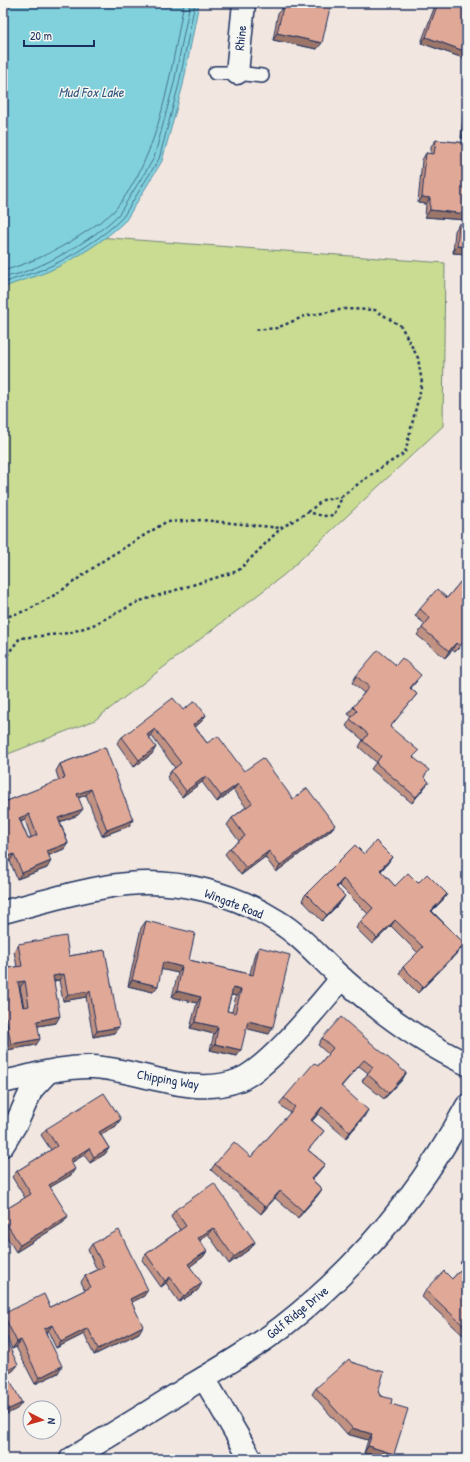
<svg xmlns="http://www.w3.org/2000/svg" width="470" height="1462" viewBox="0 0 470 1462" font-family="'Patrick Hand',sans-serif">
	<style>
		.green { fill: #c9dc91; stroke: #728678 }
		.water { fill: #81d1dc; stroke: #5890aa }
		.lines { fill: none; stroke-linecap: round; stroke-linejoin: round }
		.shore { stroke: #447090; stroke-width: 1 }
		.lane-casing { stroke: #1b2f5e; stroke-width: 16 }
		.street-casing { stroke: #1b2f5e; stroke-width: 25 }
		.path { stroke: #1b2f5e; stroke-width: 2.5; stroke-dasharray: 3 3; stroke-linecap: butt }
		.lane { stroke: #f6f6f2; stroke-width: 13 }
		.street { stroke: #f6f6f2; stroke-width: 22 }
		.wall { fill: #c19182; stroke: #1b2f5e; fill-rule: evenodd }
		.shaded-wall { fill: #9d766a; stroke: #1b2f5e }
		.building { fill: #e0a997; stroke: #1b2f5e; fill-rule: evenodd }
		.labels { text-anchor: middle; stroke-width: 3; stroke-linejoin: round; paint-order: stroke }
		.street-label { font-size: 13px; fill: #1b2f5e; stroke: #f6f6f2 }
		.water-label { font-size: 14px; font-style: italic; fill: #34587e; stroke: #f6f6f2 }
	</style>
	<rect width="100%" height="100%" fill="#f2e7e0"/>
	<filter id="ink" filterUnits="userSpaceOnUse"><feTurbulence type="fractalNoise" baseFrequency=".025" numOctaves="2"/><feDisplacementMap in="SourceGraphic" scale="8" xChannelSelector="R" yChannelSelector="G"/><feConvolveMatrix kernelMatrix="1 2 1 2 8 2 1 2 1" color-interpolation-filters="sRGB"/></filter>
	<g filter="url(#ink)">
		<path class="green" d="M3,230L445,263L443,426L285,574L95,720L3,756Z"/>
		<g class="water">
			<path d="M3,3H199L183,85L162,161L126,220C107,239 74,260 49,271C34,278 17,281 3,288Z"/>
			<path d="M3,359L6,381L3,394Z"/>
		</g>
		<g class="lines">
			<g class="shore">
				<path d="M3,271C36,261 61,249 90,229C98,223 107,218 114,211C161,155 170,73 184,3"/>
				<path d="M3,278C10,275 17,275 24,272C53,262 98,236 119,214L154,158L174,83L190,3"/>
				<path d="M3,284C15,277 33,274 46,268C70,258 105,236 123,217L159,159L179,84L195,3"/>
			</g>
			<g class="lane-casing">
				<path id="lane" d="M215,73H237L262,76"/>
			</g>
			<g class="street-casing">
				<g id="street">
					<path d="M237,73L244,3"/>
					<path d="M3,912C43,902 86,888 127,884C178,879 234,893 277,921C302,936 321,960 343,979C381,1013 420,1042 467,1064"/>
					<path d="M3,1082C32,1076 62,1066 92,1067C140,1069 192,1099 239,1080C269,1068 319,1005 342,978"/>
					<path d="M3,1145L17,1122L32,1089L48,1072"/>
					<path d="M204,1378L251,1459"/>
					<path d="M71,1459C111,1435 151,1411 190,1386C221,1368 253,1349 282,1327C359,1267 421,1192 467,1106"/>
				</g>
			</g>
			<g class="path">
				<path d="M308,512L323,500L342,497"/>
				<path d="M3,618L28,610L58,593L104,560L166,522L202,520L281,528"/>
				<path d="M3,660L20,638L69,633L93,625L140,601L238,571L281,528L308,512L323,516L334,515L343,495L382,467L405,453L422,383L418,358L401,326L375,310L345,309L305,316L277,328L254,330"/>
			</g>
			<use href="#lane" class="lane"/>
			<use href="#street" class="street"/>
		</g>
		<g class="wall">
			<path d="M284,3H331L317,49L273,40L278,13L283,7Z"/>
			<path d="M436,3H467L466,59L421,43Z"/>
			<path d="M467,110V139L461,138L463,116Z"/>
			<path d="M436,140L467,143V254L453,253L455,231L459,224L465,225L466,220L425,217L426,204L418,203L422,160L426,153L431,154V146Z"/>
			<path d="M467,574V638L455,652L452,650L445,658L417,635L425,624L415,616L420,609L447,598Z"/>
			<path d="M396,665L417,681L411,688L417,694L390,727L414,758L424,778L429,782L412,803L371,769L376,762L359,747L363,740L346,726L352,717L348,714L364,693L352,683L356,676Z"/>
			<path d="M183,710L206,715L201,722L195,727L207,743L244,771L293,799L335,825L330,831L276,872L265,857L241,875L225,854L230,848L239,841L227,825L232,818L246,807L233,790L217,802L202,782L182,797L167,777L171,771L175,768L151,735L148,737L152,754L134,767L117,743L122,737Z"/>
			<path d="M105,747L129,826L102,836L86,795L78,798V815L60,822L68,843L64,849L49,855L47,868L17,879L10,861L3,864V791L7,801L59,781L56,771L60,764ZM25,820L31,837L28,839L21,822Z"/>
			<path d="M364,854L388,863L381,871L395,886L418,883L447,894L443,900L432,911L465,944L460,950L418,993L399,974L403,967L418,953L391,926L372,944L356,928L360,922L368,914L339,885L337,888L341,902L322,921L302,900L306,894Z"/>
			<path d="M146,921L189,960L250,974L255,953L259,947L269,1034L246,1028L237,1056L210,1050L214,1034L190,1028L197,1003L172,997L178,973L162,969L153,992L128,986L141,928ZM231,995L236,996L232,1012L227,1011Z"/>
			<path d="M18,944L69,956L105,950L114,1033L93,1037L86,997L63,1001L59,980L54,981L56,1023L38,1026L36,1045L7,1050L3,1029V968V969L17,967L14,951ZM19,987H20L24,1007H23Z"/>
			<path d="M322,1038L406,1073L402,1080L384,1099L362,1081L368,1073L359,1066L341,1087L364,1117L346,1138L318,1114L312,1121L324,1131L319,1137L308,1150L325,1164L312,1180L322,1189L318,1195L298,1218L275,1198L261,1214L211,1170L215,1164L251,1157L290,1113L279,1104L284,1098L318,1066L328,1054L318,1045Z"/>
			<path d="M116,1126L101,1135L109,1148L105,1154L90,1163L84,1155L71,1163V1175L50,1187L64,1222L16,1252L3,1231V1211L25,1198L12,1177L17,1171L51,1150L41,1135L46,1129Z"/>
			<path d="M175,1210L255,1242L251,1248L229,1264L208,1234L200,1240L207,1251L203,1257L190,1266L198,1290L179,1302L166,1283L161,1287L142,1260L146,1254L180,1230L171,1217Z"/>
			<path d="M92,1244L144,1296L132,1302L139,1333L94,1355L84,1334L56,1348L48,1331L46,1332L58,1373L35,1384L16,1347L12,1349L3,1329V1314L50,1307L85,1290L81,1282L85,1276L97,1270L88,1250Z"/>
			<path d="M467,1254V1335L465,1337L422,1297L426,1290L452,1279L464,1266L460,1263Z"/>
			<path d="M316,1388L378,1392L391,1404L394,1454L391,1459H384L364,1453L368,1440L347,1434L312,1394Z"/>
		</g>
		<g class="shaded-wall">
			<path d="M277,33L322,43L317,49L273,40Z"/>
			<path d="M426,37L467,52V58L466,59L421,43Z"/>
			<path d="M465,132H467V139L461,138Z"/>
			<path d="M422,197L430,198L426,204L418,203Z"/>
			<path d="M430,210L467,214V218L466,220L425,217Z"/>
			<path d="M457,246L467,247V254L453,253Z"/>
			<path d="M467,637V638L455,652L460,646Z"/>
			<path d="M456,643L452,650L445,658L449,651Z"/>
			<path d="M206,715L201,722L189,731L193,725Z"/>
			<path d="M155,729L151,735L143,742L147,735Z"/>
			<path d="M156,747L152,754L134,767L139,760Z"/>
			<path d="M206,776L202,782L182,797L186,791Z"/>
			<path d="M429,782L424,788L412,803L416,797Z"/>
			<path d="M238,784L233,790L217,802L221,796Z"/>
			<path d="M91,789L86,795L72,800L77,794Z"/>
			<path d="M83,809L78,815L54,824L58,818Z"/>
			<path d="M29,814L25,820L15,824L19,818Z"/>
			<path d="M133,820L129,826L102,836L107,830Z"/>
			<path d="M335,825L330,831L276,872L280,866Z"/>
			<path d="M68,843L64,849L43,858L47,851Z"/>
			<path d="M269,851L265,857L241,875L246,868Z"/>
			<path d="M14,854L10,861L3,864V859Z"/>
			<path d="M392,857L388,863L375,876L380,870Z"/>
			<path d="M51,861L47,868L17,879L22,873Z"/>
			<path d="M343,879L339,885L331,893L336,887Z"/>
			<path d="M447,894L443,900L426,917L431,911Z"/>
			<path d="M345,896L341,902L322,921L327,915Z"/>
			<path d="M395,920L391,926L372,944L377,938Z"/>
			<path d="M465,944L460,950L418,993L423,987Z"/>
			<path d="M163,962L182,967L178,973L159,969Z"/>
			<path d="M64,974L59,980L48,982L53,976Z"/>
			<path d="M132,980L158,986L153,992L128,986Z"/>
			<path d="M25,981L20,987L14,988L18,982Z"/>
			<path d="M233,988L241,990L236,996L228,994Z"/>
			<path d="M90,991L86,997L63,1001L68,995Z"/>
			<path d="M177,991L201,997L197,1003L172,997Z"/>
			<path d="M60,1016L56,1023L32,1027L37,1021Z"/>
			<path d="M3,1017H6L3,1021Z"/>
			<path d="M248,1021L273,1027L269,1034L244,1028Z"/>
			<path d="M195,1022L218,1027L214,1034L190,1028Z"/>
			<path d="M119,1027L114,1033L93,1037L97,1031Z"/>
			<path d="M40,1039L36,1045L7,1050L11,1044Z"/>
			<path d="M215,1044L241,1050L237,1056L210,1050Z"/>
			<path d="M406,1073L402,1080L384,1099L389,1093Z"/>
			<path d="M322,1107L318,1114L307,1126L311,1120Z"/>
			<path d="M368,1110L364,1117L346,1138L350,1132Z"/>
			<path d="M121,1119L116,1126L95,1138L99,1132Z"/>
			<path d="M89,1148L84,1155L65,1166L70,1160Z"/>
			<path d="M109,1148L105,1154L90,1163L94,1157Z"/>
			<path d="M325,1164L320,1170L307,1186L311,1179Z"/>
			<path d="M75,1169L71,1175L44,1191L49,1185Z"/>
			<path d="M322,1189L318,1195L298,1218L303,1211Z"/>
			<path d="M280,1191L275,1198L261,1214L265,1207Z"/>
			<path d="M68,1216L64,1222L16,1252L20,1245Z"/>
			<path d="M213,1228L208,1234L194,1245L198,1238Z"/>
			<path d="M255,1242L251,1248L229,1264L234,1257Z"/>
			<path d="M207,1251L203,1257L184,1271L188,1264Z"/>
			<path d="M170,1277L166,1283L161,1287L165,1281Z"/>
			<path d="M202,1283L198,1290L179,1302L184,1296Z"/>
			<path d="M148,1290L144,1296L126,1305L130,1299Z"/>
			<path d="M52,1325L48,1331L39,1335L44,1329Z"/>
			<path d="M143,1326L139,1333L94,1355L98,1349Z"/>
			<path d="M88,1328L84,1334L56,1348L61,1342Z"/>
			<path d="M21,1340L16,1347L12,1349L17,1342Z"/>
			<path d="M18,1365L13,1371L3,1376V1372Z"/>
			<path d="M62,1366L58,1373L35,1384L39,1378Z"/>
			<path d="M22,1403L17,1409L3,1416V1412Z"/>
			<path d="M352,1428L372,1434L368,1440L347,1434Z"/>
			<path d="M368,1446L394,1454L391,1459H384L364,1453Z"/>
		</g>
		<g class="building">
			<path d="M287,3H331L322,43L277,33L283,7L286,8Z"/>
			<path d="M438,3H467V52L426,37Z"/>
			<path d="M467,110V132H465Z"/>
			<path d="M436,140L467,143V214L430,210V198L422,197L426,153L434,154Z"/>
			<path d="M459,224L467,225V247L457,246Z"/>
			<path d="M467,574V637L460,646L456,643L449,651L422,628L430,618L420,609L437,589L447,598Z"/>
			<path d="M378,650L396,665L402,658L421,675L410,688L417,694L390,727L419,751L413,757L429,770L424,777L429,782L416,797L376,763L381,756L363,741L368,734L350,719L357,711L353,707L369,687L356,676Z"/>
			<path d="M173,698L183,710L195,701L206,715L193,725L207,743L218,736L244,771L263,758L293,799L307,788L335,825L280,866L269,851L246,868L230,848L245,836L232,818L252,803L238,784L221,796L206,776L186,791L171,771L181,763L155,729L147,735L156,747L139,760L122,737Z"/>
			<path d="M105,747L133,820L107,830L91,789L77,794L83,809L58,818L68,843L47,851L51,861L22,873L14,854L3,859V791L7,801L65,778L60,764ZM29,814L37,835L28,839L19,818Z"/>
			<path d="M376,841L392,857L380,870L395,886L408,873L418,883L427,874L447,894L431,911L465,944L423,987L403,967L423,947L395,920L377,938L360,922L373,908L343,879L336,887L345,896L327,915L306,894L355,845L364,854Z"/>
			<path d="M146,921L195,933L189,960L236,971L253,975L259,947L290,955L273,1027L248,1021L241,1050L215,1044L218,1027L195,1022L201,997L177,991L182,967L163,962L158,986L132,980ZM233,988L241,990L235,1013L227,1011Z"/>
			<path d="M66,936L69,956L105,950L119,1027L97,1031L90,991L68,995L64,974L53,976L60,1016L37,1021L40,1039L11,1044L6,1017H3V968V969L22,966L18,944ZM25,981L29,1006L23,1007L18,982Z"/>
			<path d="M341,1017L406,1073L389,1093L367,1074L373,1067L364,1060L341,1086L368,1110L350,1132L322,1107L311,1120L324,1131L308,1150L325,1164L311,1179L322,1189L303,1211L280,1191L265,1207L215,1164L234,1142L251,1157L295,1107L284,1098L314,1063L318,1066L333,1048L322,1038Z"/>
			<path d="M104,1093L121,1119L99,1132L109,1148L94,1157L89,1148L70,1160L75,1169L49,1185L68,1216L20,1245L3,1218V1211L31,1194L17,1171L57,1146L46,1129Z"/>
			<path d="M214,1183L255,1242L234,1257L213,1228L198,1238L207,1251L188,1264L202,1283L184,1296L170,1277L165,1281L146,1254L186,1226L175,1210Z"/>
			<path d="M119,1230L148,1290L130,1299L143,1326L98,1349L88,1328L61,1342L52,1325L44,1329L62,1366L39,1378L21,1340L17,1342L3,1314L44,1294L50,1307L91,1287L85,1276L104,1267L92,1244Z"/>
			<path d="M467,1254V1259L464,1256Z"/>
			<path d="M467,1263V1329L426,1290L444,1271L452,1279Z"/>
			<path d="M3,1334L18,1365L3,1372Z"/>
			<path d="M349,1359L351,1362L384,1372L378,1392L381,1396L392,1399L391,1404L408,1409L394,1454L368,1446L372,1434L352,1428L316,1388Z"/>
			<path d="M9,1378L22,1403L3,1412V1381Z"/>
		</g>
	</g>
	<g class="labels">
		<g class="street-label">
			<text transform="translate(240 38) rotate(-84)" y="5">Rhine</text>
			<text transform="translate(234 903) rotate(21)" y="5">Wingate Road</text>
			<text transform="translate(168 1079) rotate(10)" y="5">Chipping Way</text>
			<text transform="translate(297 1312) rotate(-39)" y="5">Golf Ridge Drive</text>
		</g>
		<g class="water-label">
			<text x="91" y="97">Mud Fox Lake</text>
		</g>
	</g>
	<rect width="470" height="1462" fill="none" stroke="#f6f6f2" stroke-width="16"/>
	<rect x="8" y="8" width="454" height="1446" fill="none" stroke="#1b2f5e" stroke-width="1.5" filter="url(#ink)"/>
	<g transform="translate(42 1420) rotate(96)"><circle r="19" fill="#f6f6f2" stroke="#9ea6b7"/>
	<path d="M0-3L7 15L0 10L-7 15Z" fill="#c8321e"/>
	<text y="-6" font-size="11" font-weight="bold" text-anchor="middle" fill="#1b2f5e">N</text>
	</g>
	<path d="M24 40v6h70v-6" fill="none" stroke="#1b2f5e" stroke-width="2"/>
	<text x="30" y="40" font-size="12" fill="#1b2f5e" stroke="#f6f6f2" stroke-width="3" paint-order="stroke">20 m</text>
</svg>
